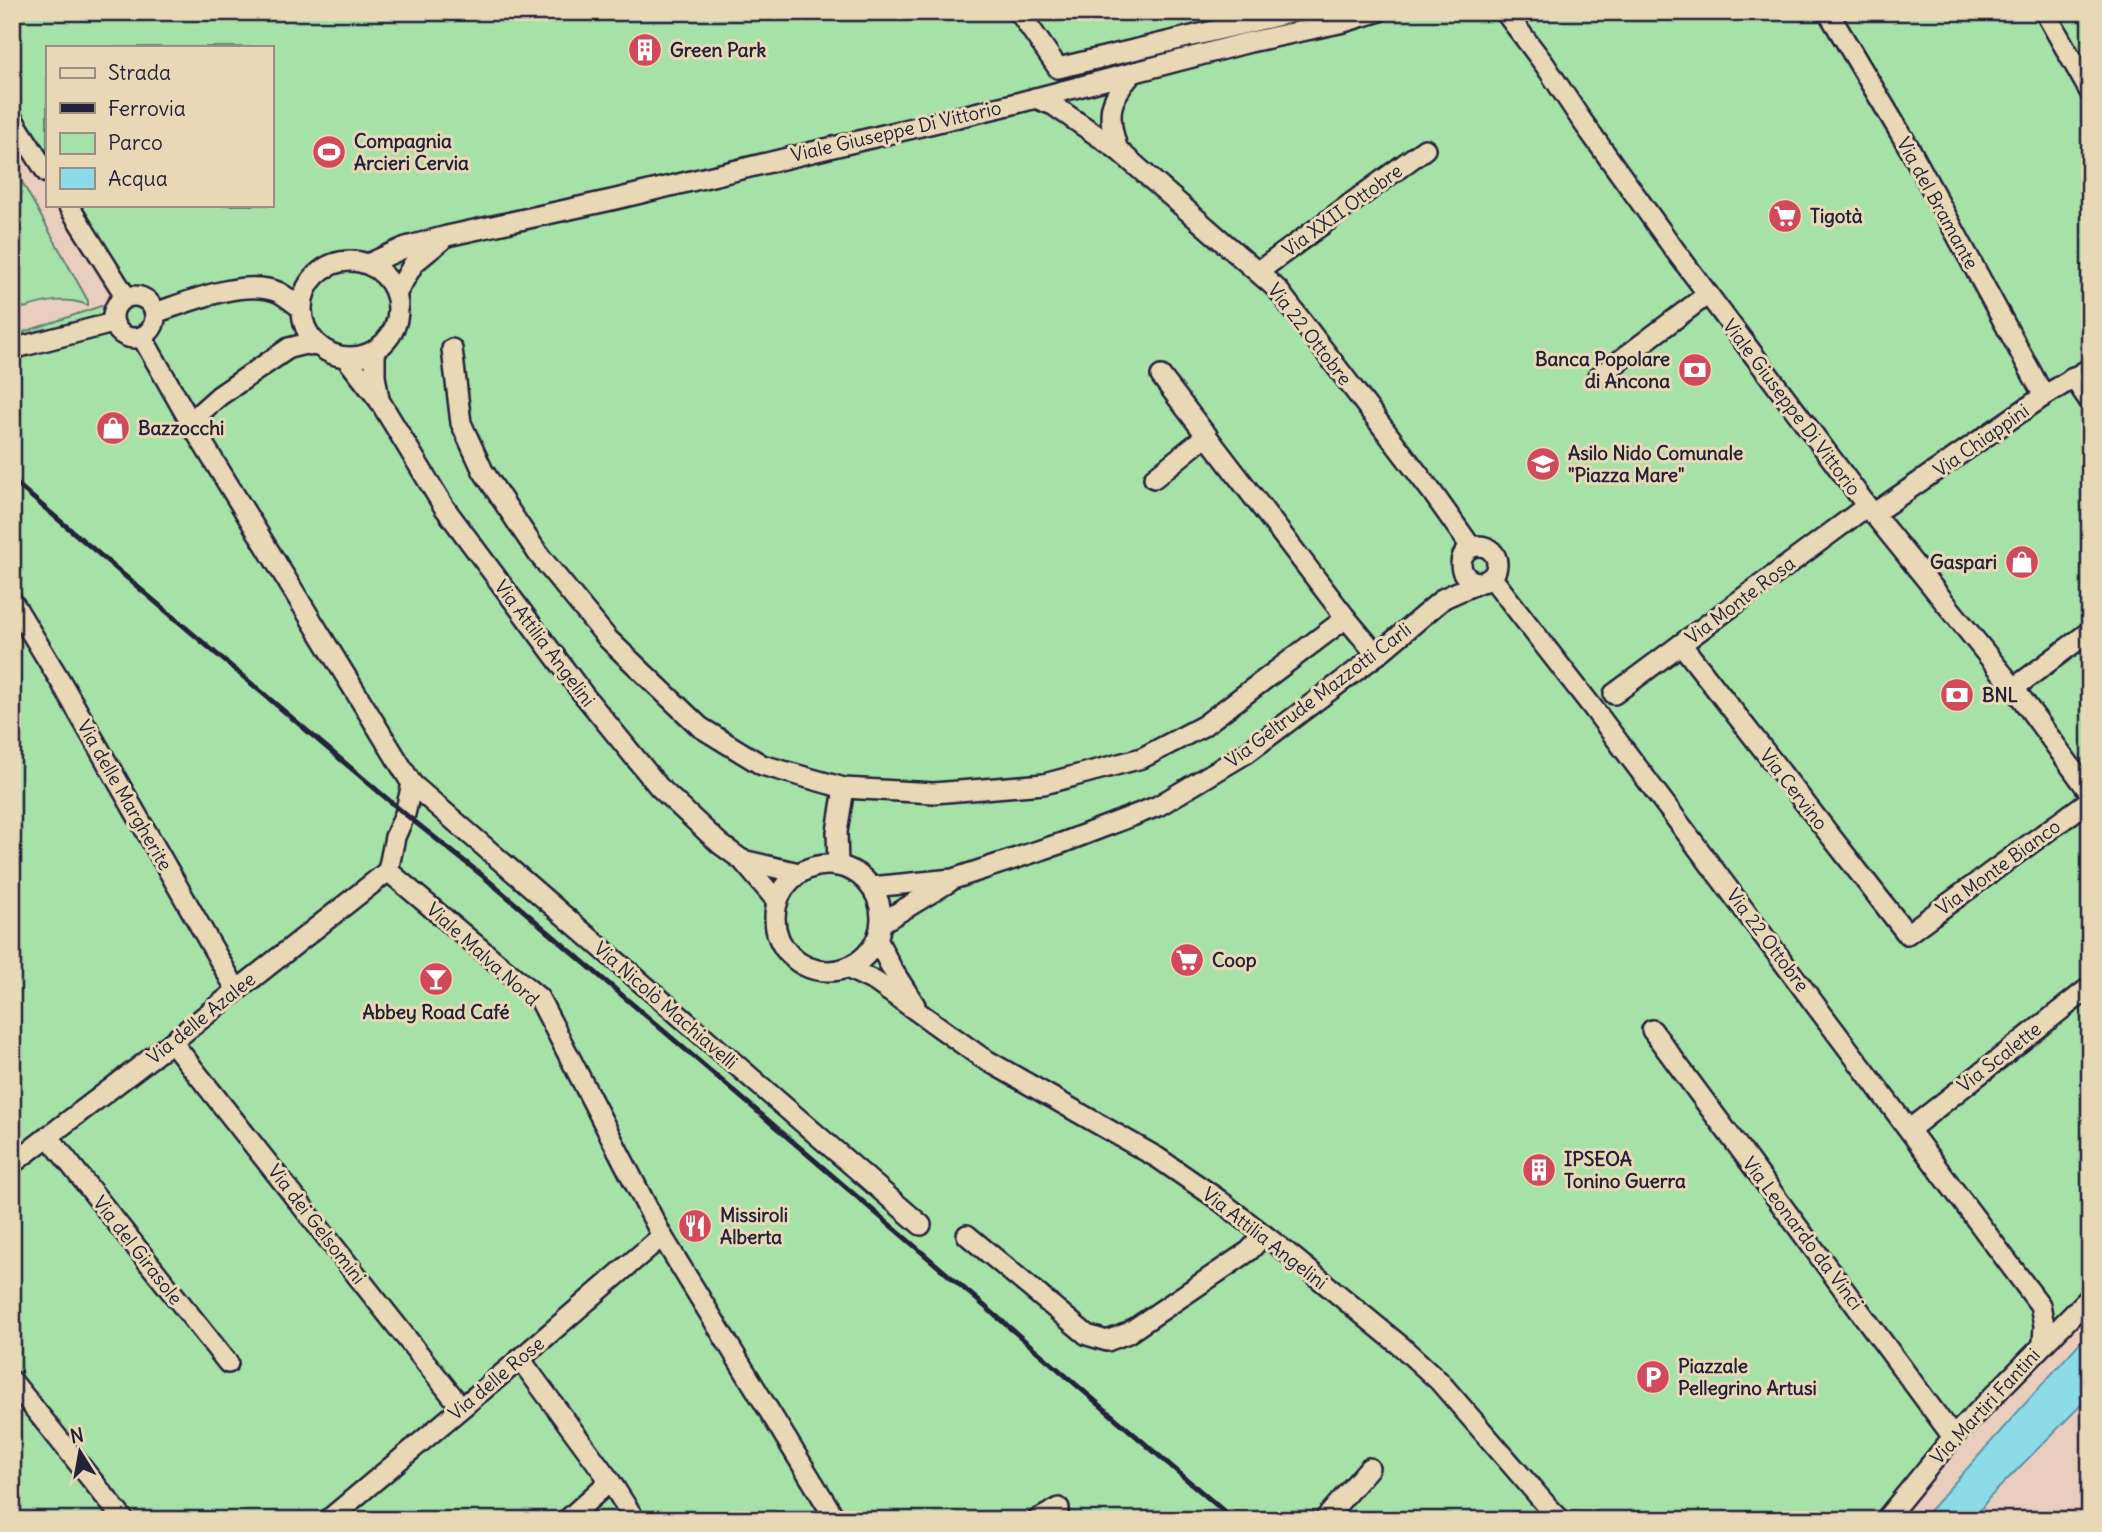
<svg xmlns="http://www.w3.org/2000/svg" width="2102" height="1532" viewBox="0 0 2102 1532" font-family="Delius,sans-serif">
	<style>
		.green { fill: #a6e2a8; stroke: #648272; stroke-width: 2 }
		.water { fill: #8bdbe8; stroke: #6191a3; stroke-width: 2 }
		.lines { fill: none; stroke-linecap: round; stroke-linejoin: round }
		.minor-casing { stroke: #22223b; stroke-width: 24 }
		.minor { stroke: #e9d8b5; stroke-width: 19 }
		.rail { stroke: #22223b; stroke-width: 5 }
		.labels { text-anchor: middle; stroke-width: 6; stroke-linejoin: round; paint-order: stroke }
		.poi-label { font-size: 19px; font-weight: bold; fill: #22223b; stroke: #e9d8b5; text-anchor: start }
		.street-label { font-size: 19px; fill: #22223b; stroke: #e9d8b5 }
	</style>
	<rect width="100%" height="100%" fill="#eacebd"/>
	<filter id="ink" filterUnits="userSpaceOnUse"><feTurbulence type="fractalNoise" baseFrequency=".0143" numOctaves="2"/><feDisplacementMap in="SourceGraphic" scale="14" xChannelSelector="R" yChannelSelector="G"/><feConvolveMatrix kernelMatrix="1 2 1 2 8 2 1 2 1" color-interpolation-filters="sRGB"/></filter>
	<g filter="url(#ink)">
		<g class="green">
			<path d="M12,12H2090V1285L1876,1520H12V336L131,296L71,205H271V47H47V169L12,116Z"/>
			<path d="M12,164L88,301V305C64,297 47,301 24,308L12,293Z"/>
		</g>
		<path class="water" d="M2090,1331V1396L1989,1498L1973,1520H1921Z"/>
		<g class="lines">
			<g class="minor-casing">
				<g id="minor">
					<path d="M1019,12L1058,68L1293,12"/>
					<path d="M1505,12L1545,65L1580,118L1674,249L1867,506L2014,688L2090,793"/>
					<path d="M1828,12L1911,151L2044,396"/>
					<path d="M2045,12L2090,92"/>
					<path d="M1035,98L1053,105L1118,150L1278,290L1432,492L1471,547"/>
					<path d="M12,118L47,173"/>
					<path d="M1118,150C1106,115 1108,99 1134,72"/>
					<path d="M68,205L126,297"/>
					<circle cx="350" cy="309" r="48"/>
					<path d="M368,264L406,247L447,236L616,199L1017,103L1250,42L1344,22L1377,12"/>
					<path d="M1259,271L1425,149"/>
					<path d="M396,294L414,263L441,241"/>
					<circle cx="134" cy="317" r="21"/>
					<path d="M155,313C188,302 243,278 278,292C286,296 294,303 301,308"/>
					<path d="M142,337L196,432L412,784L405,814L395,837L388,871L539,998L662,1236L836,1520"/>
					<path d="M12,349L113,323"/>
					<path d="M452,349L461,423L483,471L539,555L608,639L700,727L762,765L844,788L934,793L1044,784L1142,758L1203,726L1346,618L1161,376"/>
					<path d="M375,351V376L379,399"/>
					<path d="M346,358L379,400L444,507L583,694L659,787L720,844L742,860L777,901"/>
					<path d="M1598,377L1708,294"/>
					<path d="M2073,377L2090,402"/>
					<path d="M196,432L201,412L219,396L289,348L305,344L317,346"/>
					<path d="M1154,478L1207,435"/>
					<path d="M1873,514L2044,396L2090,368"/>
					<circle cx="1479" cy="564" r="18"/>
					<path d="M1492,578L1593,708L2040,1305L2044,1325L2043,1343"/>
					<path d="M12,601L61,682L236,989"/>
					<path d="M1346,618L1377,655"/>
					<path d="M1681,644L1907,934L2090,800"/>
					<path d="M2014,688L2090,631"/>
					<path d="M1614,694L1867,506"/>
					<path d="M412,784L921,1225"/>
					<path d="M742,860L799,873"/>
					<circle cx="828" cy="918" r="53"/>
					<path d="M838,866L837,832L844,788"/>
					<path d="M871,887L953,879L1062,843L1158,806L1248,752L1377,655L1444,598L1478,583"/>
					<path d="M881,923L949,882"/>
					<path d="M877,939L892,969L915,1005"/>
					<path d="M847,968L876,982L981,1057L1158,1158L1219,1200L1294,1258L1402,1347L1439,1381L1549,1508L1561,1520"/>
					<path d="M1652,1030L1953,1437"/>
					<path d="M172,1042L461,1407"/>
					<path d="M1910,1129L2090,987"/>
					<path d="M48,1136L228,1363"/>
					<path d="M12,1164L172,1042L388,871"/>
					<path d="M967,1235L1087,1335L1107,1341L1128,1333L1249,1251L1264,1235"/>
					<path d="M520,1359L610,1481L635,1520"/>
					<path d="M12,1381L124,1520"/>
					<path d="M328,1520L520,1359L662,1236"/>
					<path d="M567,1520L610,1481"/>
					<path d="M1037,1520L1059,1508"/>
					<path d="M1324,1520L1369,1468"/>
					<path d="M1885,1520L1953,1437L2090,1297"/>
				</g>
			</g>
			<use href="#minor" class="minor"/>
			<path class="rail" d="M12,480L405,814L483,876L1234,1520"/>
		</g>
	</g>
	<defs>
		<g id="building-disc" transform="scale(1.75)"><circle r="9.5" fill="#d1495b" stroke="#e9d8b5"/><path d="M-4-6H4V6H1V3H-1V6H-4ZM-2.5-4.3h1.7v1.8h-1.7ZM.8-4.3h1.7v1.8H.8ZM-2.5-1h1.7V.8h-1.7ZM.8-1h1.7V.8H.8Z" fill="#fff"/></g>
		<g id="stadium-disc" transform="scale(1.75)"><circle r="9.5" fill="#d1495b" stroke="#e9d8b5"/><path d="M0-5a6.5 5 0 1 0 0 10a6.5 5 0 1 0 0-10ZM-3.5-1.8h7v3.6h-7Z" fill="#fff"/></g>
		<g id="supermarket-disc" transform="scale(1.75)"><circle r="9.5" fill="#d1495b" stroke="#e9d8b5"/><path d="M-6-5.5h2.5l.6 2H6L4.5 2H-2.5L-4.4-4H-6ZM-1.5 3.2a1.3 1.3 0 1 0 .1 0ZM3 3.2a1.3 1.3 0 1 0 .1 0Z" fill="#fff"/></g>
		<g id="bank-disc" transform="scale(1.75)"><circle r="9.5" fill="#d1495b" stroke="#e9d8b5"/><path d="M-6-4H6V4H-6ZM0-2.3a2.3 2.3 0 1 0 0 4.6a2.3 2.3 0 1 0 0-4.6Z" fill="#fff"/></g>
		<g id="shop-disc" transform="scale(1.75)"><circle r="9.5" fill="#d1495b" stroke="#e9d8b5"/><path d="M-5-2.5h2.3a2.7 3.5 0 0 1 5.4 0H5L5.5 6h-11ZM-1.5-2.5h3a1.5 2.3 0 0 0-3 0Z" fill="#fff"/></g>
		<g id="school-disc" transform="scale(1.75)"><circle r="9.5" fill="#d1495b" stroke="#e9d8b5"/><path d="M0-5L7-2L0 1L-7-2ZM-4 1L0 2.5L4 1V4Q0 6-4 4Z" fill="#fff"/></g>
		<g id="bar-disc" transform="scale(1.75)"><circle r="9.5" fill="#d1495b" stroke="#e9d8b5"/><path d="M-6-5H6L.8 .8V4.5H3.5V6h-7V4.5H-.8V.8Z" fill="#fff"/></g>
		<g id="restaurant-disc" transform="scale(1.75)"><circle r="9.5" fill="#d1495b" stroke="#e9d8b5"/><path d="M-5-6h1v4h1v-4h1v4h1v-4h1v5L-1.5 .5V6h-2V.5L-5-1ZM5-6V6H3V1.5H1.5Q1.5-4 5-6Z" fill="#fff"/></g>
		<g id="parking-disc" transform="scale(1.75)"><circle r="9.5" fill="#d1495b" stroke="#e9d8b5"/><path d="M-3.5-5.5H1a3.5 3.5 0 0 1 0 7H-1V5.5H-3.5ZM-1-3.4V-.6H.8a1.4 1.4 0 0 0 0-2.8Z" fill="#fff"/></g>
	</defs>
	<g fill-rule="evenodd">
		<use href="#building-disc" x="645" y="50"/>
		<use href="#stadium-disc" x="329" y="152"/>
		<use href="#supermarket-disc" x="1785" y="216"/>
		<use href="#bank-disc" x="1695" y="370"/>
		<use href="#shop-disc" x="113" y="428"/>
		<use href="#school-disc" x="1543" y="464"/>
		<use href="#shop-disc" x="2022" y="562"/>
		<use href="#bank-disc" x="1957" y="695"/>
		<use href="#supermarket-disc" x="1187" y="960"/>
		<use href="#bar-disc" x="436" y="979"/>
		<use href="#building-disc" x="1539" y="1170"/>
		<use href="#restaurant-disc" x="695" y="1226"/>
		<use href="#parking-disc" x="1653" y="1377"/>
	</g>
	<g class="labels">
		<g class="poi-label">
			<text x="670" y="57">Green Park</text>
			<text x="354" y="148">Compagnia<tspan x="354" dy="22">Arcieri Cervia</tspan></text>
			<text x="1810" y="223">Tigotà</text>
			<text x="1670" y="366" text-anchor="end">Banca Popolare<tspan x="1670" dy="22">di Ancona</tspan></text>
			<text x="138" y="435">Bazzocchi</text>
			<text x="1568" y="460">Asilo Nido Comunale<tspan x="1568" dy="22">"Piazza Mare"</tspan></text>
			<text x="1997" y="569" text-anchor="end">Gaspari</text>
			<text x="1982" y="702">BNL</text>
			<text x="1212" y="967">Coop</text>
			<text x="436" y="1019" text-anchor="middle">Abbey Road Café</text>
			<text x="1564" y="1166">IPSEOA<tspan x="1564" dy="22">Tonino Guerra</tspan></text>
			<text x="720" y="1222">Missiroli<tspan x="720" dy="22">Alberta</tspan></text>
			<text x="1678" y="1373">Piazzale<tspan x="1678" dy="22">Pellegrino Artusi</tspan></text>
		</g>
		<g class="street-label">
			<text transform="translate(896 131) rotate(-13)" y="7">Viale Giuseppe Di Vittorio</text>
			<text transform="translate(1938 203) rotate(61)" y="7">Via del Bramante</text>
			<text transform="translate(1342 210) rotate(-36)" y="7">Via XXII Ottobre</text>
			<text transform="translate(1310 334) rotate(52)" y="7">Via 22 Ottobre</text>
			<text transform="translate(1792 407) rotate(53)" y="7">Viale Giuseppe Di Vittorio</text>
			<text transform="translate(1981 440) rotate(-35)" y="7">Via Chiappini</text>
			<text transform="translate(1740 600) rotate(-37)" y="7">Via Monte Rosa</text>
			<text transform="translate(545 643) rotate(53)" y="7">Via Attilia Angelini</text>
			<text transform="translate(1318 695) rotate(-37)" y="7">Via Geltrude Mazzotti Carli</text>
			<text transform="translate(1794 789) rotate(52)" y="7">Via Cervino</text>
			<text transform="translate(125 795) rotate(60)" y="7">Via delle Margherite</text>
			<text transform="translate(1998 867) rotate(-36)" y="7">Via Monte Bianco</text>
			<text transform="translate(1768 940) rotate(53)" y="7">Via 22 Ottobre</text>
			<text transform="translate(483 954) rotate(42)" y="7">Viale Malva Nord</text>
			<text transform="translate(666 1005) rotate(41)" y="7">Via Nicolò Machiavelli</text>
			<text transform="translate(201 1018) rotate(-39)" y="7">Via delle Azalee</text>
			<text transform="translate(1999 1057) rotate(-38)" y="7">Via Scalette</text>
			<text transform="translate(317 1224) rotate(52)" y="7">Via dei Gelsomini</text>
			<text transform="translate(1803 1233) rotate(53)" y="7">Via Leonardo da Vinci</text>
			<text transform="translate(1265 1238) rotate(38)" y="7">Via Attilia Angelini</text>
			<text transform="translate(138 1250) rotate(52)" y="7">Via del Girasole</text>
			<text transform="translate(496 1378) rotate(-40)" y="7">Via delle Rose</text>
			<text transform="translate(1985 1406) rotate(-47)" y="7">Via Martiri Fantini</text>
		</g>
	</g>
	<rect width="2102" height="1532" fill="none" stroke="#e9d8b5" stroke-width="42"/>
	<rect x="21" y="21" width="2060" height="1490" fill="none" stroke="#22223b" stroke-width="2.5" filter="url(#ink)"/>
	<rect x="46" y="46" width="228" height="161" fill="#e9d8b5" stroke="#998f84" stroke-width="2"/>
	<rect x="60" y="68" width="35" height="10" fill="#e9d8b5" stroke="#998f84" stroke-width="2"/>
	<text x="108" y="80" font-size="21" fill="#22223b">Strada</text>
	<rect x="60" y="103" width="35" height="10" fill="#22223b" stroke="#998f84" stroke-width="2"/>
	<text x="108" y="116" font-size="21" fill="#22223b">Ferrovia</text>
	<rect x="60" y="133" width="35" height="21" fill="#a6e2a8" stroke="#998f84" stroke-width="2"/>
	<text x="108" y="150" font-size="21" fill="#22223b">Parco</text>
	<rect x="60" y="168" width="35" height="21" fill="#8bdbe8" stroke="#998f84" stroke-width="2"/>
	<text x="108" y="186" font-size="21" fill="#22223b">Acqua</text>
	<g transform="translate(80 1452) rotate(349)" stroke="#e9d8b5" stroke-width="5" paint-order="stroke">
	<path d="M0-5L12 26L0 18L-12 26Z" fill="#22223b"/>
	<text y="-10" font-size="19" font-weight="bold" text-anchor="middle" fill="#22223b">N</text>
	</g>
</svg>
